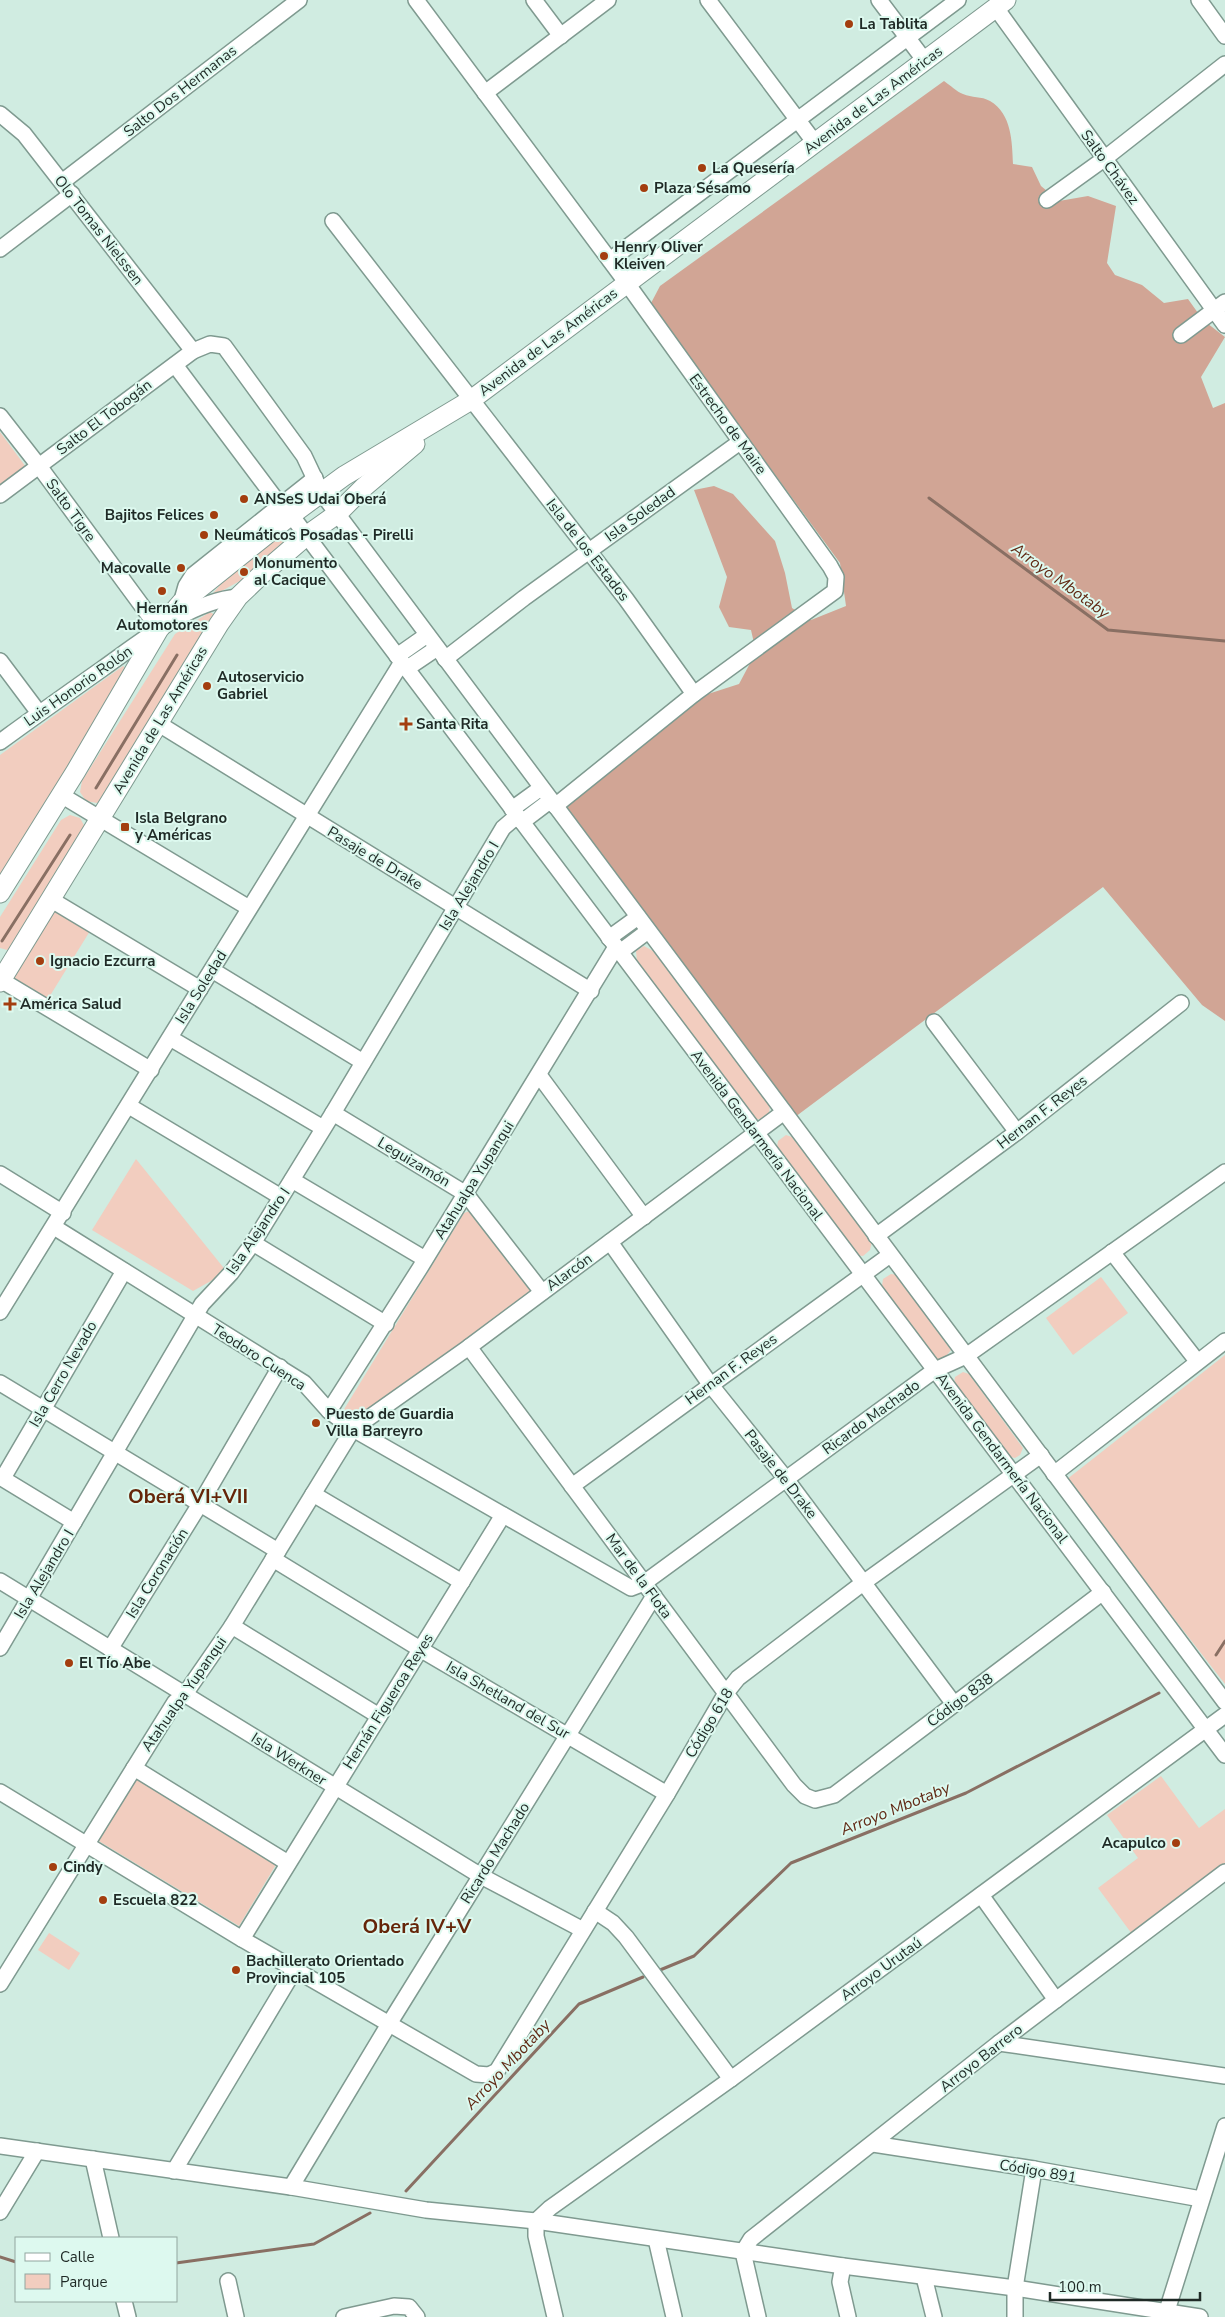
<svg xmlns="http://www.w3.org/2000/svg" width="1225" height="2317" viewBox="0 0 1225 2317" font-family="'Nunito Sans',sans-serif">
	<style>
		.green { fill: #f2cdbf }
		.forest { fill: #d1a595 }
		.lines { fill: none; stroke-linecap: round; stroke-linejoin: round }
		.stream { stroke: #896f63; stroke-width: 3 }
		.minor-casing { stroke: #7f9a90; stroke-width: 18 }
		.major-casing { stroke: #7f9a90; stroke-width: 21 }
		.minor { stroke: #fff; stroke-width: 15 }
		.major { stroke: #fff; stroke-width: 19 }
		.poi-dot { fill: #a33e0f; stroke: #ddf9ef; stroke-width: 2 }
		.labels { text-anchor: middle; stroke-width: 4; stroke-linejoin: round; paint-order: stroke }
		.poi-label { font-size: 15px; font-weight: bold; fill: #1f2a26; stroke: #ddf9ef; text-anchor: start }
		.street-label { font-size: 15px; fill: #1f2a26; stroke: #ddf9ef }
		.water-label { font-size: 16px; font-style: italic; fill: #612a15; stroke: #ddf9ef }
		.district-label { font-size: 20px; font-weight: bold; fill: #652509; stroke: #ddf9ef }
	</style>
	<rect width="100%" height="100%" fill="#d0ece1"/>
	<g class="green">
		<path d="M0,432L26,467L0,487Z"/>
		<path d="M282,533L291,537L247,577L209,598L225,579Z"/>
		<path d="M210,612L217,616L106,797L97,803L86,801L80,792L82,781L175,634Z"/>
		<path d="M123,666L130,671L0,881V755Z"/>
		<path d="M70,815L80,818L85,827L16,943L7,950L0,948V917L61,820Z"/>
		<path d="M52,907L90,931L48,999L9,975Z"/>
		<path d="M644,946L653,951L770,1105L769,1114L761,1120L754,1118L637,961L636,951Z"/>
		<path d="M786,1135L792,1137L872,1242L870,1250L863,1256L856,1255L777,1148L778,1141Z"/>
		<path d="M136,1159L227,1272L193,1291L92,1230Z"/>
		<path d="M475,1209L535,1290L357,1422L343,1411L464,1213Z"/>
		<path d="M891,1274L897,1275L951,1350L943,1360L934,1358L882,1286L883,1279Z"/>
		<path d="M1101,1277L1128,1313L1073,1355L1046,1318Z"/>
		<path d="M1225,1355V1684L1066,1480Z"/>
		<path d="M963,1372L969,1374L1023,1448L1020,1455L1015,1458L1007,1456L954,1384L955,1377Z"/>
		<path d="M1161,1776L1199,1828L1225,1809V1866L1132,1934L1098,1888L1138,1858L1107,1815Z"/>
		<path d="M135,1778L277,1863L239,1926L97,1840Z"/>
		<path d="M49,1933L80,1953L69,1970L38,1950Z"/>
	</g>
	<path class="forest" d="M944,81C950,85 957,92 963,94C972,98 981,96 990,101C1012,114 1012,142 1013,164L1032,167L1041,186L1059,201L1088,196L1116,206L1107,263L1115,275L1142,285L1164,303L1188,299L1203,320L1225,337L1201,377L1213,408L1225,403V1021L1202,1005L1103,887L795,1117L556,810L708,694L739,684L756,652L751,630L729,627L719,607L727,577L694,490L714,486L733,494L775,541L785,573L792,608L811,620L846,606L840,563L650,305L660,286Z"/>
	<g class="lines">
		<g class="stream">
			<path d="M929,498L1108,630L1225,641"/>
			<path d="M96,788L177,655"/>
			<path d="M2,941L70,835"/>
			<path d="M1216,1655L1225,1641"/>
			<path d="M660,1970L694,1956L791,1863L966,1793L1159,1693"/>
			<path d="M406,2191L579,2004L643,1977"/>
			<path d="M0,2257L16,2262"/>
			<path d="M176,2263L314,2244L370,2213"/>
		</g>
		<g class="minor-casing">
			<g id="minor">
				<path d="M416,0L626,282L830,566L836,577L835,591L694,694"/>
				<path d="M534,0L561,36"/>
				<path d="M708,0L815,143"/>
				<path d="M879,0L925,61"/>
				<path d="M1199,0L1225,36"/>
				<path d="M996,8L1225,325"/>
				<path d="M485,93L608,0"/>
				<path d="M0,114L24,134L193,351"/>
				<path d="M62,182L299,0"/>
				<path d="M1047,200L1104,159L1225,64"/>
				<path d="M333,221L626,599L694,694L555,806"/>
				<path d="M0,249L72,194"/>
				<path d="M610,260L958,0"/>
				<path d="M1181,335L1225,302"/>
				<path d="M175,365L280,505L291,515L1225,1755"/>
				<path d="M0,416L39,466L159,629"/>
				<path d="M0,495L193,351L210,344L224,346L304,456L321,492L1225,1702"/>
				<path d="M180,607L186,586L193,575L315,478"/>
				<path d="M397,656L427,635"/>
				<path d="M445,659L524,598L740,442"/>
				<path d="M0,661L39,713"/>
				<path d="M406,669L437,648"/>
				<path d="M159,724L591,991"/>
				<path d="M0,742C34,717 68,693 102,669C140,642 190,601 238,597"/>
				<path d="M61,795L249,908"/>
				<path d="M512,809L541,788"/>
				<path d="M522,822L551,800"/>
				<path d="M50,899L200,989"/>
				<path d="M609,938L638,917"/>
				<path d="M620,952L648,931"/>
				<path d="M212,970L363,1062"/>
				<path d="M1,980L151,1070"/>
				<path d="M934,1022L1017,1132"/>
				<path d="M170,1038L323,1128"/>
				<path d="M539,1075L644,1217"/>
				<path d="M129,1106L281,1197"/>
				<path d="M333,1113L466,1194L542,1292"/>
				<path d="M0,1174L63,1213"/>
				<path d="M292,1180L425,1259"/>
				<path d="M54,1227L304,1383L329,1411L353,1429L631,1588L644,1583L935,1370L966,1356L1225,1172"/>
				<path d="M876,1236L1017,1132L1181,1003"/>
				<path d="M610,1242L710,1384L786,1479L954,1704"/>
				<path d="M253,1243L386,1324"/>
				<path d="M1112,1252L1197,1361"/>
				<path d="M0,1312L402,662"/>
				<path d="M469,1347L794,1785L805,1796L815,1800L834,1795L1103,1592"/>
				<path d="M0,1383L278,1551"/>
				<path d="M329,1411L420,1268L616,947"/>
				<path d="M1054,1474L1225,1341"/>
				<path d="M0,1477L74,1522"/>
				<path d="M3,1478L124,1271"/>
				<path d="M572,1486L890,1255"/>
				<path d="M313,1494L462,1582"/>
				<path d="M273,1559L420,1649L667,1794"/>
				<path d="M0,1581L481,1876L583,1930"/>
				<path d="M232,1626L379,1716"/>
				<path d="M0,1648L202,1304L231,1273L253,1243L333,1113L503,828L517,816"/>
				<path d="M110,1649L200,1504L280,1367"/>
				<path d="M134,1768L288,1863"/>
				<path d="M0,1792L242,1939L476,2074L489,2075L497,2071L667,1794L726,1693L738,1678L863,1583L1041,1455"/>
				<path d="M981,1895L1056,2000"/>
				<path d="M595,1911L613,1923L626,1937L731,2079"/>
				<path d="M242,1939L503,1515"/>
				<path d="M0,1984L175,1702L185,1694L232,1626L353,1429L469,1347L784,1112"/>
				<path d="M999,2043L1225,2076"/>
				<path d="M873,2144L1034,2169L1201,2199"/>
				<path d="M0,2146L291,2187L426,2210L536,2221L843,2266L1015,2288L1200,2317"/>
				<path d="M93,2159L111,2238"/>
				<path d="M174,2171L295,1969"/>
				<path d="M291,2187L389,2024L654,1596"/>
				<path d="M0,2212L37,2151"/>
				<path d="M536,2221L550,2208L731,2079L1225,1715"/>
				<path d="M536,2221V2236L555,2317"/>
				<path d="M656,2239L674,2317"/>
				<path d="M843,2266L840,2282L848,2317"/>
				<path d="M924,2277L934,2317"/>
				<path d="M228,2281L236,2317"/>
				<path d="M124,2301L128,2317"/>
				<path d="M344,2317L394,2306L409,2307L417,2317"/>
				<path d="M758,2317L743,2252L751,2239L999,2043L1225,1872"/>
				<path d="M1015,2317V2288L1034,2169"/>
				<path d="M1165,2317L1225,2126"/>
			</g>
		</g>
		<g class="major-casing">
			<g id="major">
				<path d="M0,893L76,771L159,629L181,603L291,515L344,476L471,400L1006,0"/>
				<path d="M0,982L219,624L238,597L263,573L306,536L337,514L364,487L415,444"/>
			</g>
		</g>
		<use href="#minor" class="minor"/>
		<use href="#major" class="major"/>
	</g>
	<g class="poi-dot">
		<circle cx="849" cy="24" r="5"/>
		<circle cx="702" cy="168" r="5"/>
		<circle cx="644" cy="188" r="5"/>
		<circle cx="604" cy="256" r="5"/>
		<circle cx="244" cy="499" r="5"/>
		<circle cx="214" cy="515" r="5"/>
		<circle cx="204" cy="535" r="5"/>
		<circle cx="181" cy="568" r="5"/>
		<circle cx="244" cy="572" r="5"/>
		<circle cx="162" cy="591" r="5"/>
		<circle cx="207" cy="686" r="5"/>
		<path d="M403.5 716.5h5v5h5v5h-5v5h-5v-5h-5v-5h5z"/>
		<rect x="120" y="822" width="10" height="10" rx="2.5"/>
		<circle cx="40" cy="961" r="5"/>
		<path d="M7.5 996.5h5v5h5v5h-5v5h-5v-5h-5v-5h5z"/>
		<circle cx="316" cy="1423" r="5"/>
		<circle cx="69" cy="1663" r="5"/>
		<circle cx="1176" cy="1843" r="5"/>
		<circle cx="53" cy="1867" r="5"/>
		<circle cx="103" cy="1900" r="5"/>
		<circle cx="236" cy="1970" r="5"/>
	</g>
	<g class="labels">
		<g class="poi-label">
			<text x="859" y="29">La Tablita</text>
			<text x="712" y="173">La Quesería</text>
			<text x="654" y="193">Plaza Sésamo</text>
			<text x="614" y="252">Henry Oliver<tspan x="614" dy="17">Kleiven</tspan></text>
			<text x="254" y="504">ANSeS Udai Oberá</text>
			<text x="204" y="520" text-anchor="end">Bajitos Felices</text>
			<text x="214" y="540">Neumáticos Posadas - Pirelli</text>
			<text x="254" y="568">Monumento<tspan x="254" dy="17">al Cacique</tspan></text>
			<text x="171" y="573" text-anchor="end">Macovalle</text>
			<text x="162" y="613" text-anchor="middle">Hernán<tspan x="162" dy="17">Automotores</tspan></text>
			<text x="217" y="682">Autoservicio<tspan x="217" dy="17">Gabriel</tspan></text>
			<text x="416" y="729">Santa Rita</text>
			<text x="135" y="823">Isla Belgrano<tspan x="135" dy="17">y Américas</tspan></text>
			<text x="50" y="966">Ignacio Ezcurra</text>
			<text x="20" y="1009">América Salud</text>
			<text x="326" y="1419">Puesto de Guardia<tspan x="326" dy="17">Villa Barreyro</tspan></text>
			<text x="79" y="1668">El Tío Abe</text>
			<text x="1166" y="1848" text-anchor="end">Acapulco</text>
			<text x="63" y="1872">Cindy</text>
			<text x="113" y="1905">Escuela 822</text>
			<text x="246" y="1966">Bachillerato Orientado<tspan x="246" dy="17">Provincial 105</tspan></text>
		</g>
		<g class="street-label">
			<text transform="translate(180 91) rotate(-38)" y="5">Salto Dos Hermanas</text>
			<text transform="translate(873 100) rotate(-37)" y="5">Avenida de Las Américas</text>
			<text transform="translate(1110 167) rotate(54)" y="5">Salto Chávez</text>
			<text transform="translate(99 230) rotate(52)" y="5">Olo Tomas Nielssen</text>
			<text transform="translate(548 342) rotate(-37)" y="5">Avenida de Las Américas</text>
			<text transform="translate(104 417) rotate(-37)" y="5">Salto El Tobogán</text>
			<text transform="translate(728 424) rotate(54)" y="5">Estrecho de Maire</text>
			<text transform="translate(71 510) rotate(54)" y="5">Salto Tigre</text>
			<text transform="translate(640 514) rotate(-36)" y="5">Isla Soledad</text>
			<text transform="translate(588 550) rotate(52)" y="5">Isla de los Estados</text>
			<text transform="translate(78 686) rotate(-35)" y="5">Luis Honorio Rolón</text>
			<text transform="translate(160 720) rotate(-59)" y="5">Avenida de Las Américas</text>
			<text transform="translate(375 858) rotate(31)" y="5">Pasaje de Drake</text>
			<text transform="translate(469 886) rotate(-59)" y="5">Isla Alejandro I</text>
			<text transform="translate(201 987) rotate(-58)" y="5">Isla Soledad</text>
			<text transform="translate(1042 1112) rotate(-38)" y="5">Hernan F. Reyes</text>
			<text transform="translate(757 1135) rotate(53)" y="5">Avenida Gendarmería Nacional</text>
			<text transform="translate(414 1162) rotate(31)" y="5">Leguizamón</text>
			<text transform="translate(474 1180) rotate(-58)" y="5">Atahualpa Yupanqui</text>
			<text transform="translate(258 1231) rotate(-56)" y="5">Isla Alejandro I</text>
			<text transform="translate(569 1272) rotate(-36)" y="5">Alarcón</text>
			<text transform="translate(259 1357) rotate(33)" y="5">Teodoro Cuenca</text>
			<text transform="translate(731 1369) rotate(-36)" y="5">Hernan F. Reyes</text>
			<text transform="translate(63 1374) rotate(-60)" y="5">Isla Cerro Nevado</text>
			<text transform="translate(871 1417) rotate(-36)" y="5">Ricardo Machado</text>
			<text transform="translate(1002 1458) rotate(53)" y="5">Avenida Gendarmería Nacional</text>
			<text transform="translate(781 1474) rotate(52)" y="5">Pasaje de Drake</text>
			<text transform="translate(157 1573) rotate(-58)" y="5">Isla Coronación</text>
			<text transform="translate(44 1574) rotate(-59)" y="5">Isla Alejandro I</text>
			<text transform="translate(639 1576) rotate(54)" y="5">Mar de la Flota</text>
			<text transform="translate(184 1694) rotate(-55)" y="5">Atahualpa Yupanqui</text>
			<text transform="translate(508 1700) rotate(30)" y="5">Isla Shetland del Sur</text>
			<text transform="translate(960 1700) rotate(-37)" y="5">Código 838</text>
			<text transform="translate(388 1701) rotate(-58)" y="5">Hernán Figueroa Reyes</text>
			<text transform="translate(709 1723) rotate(-59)" y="5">Código 618</text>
			<text transform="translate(289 1759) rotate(32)" y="5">Isla Werkner</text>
			<text transform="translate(495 1853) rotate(-58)" y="5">Ricardo Machado</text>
			<text transform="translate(881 1969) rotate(-36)" y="5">Arroyo Urutaú</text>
			<text transform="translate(981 2058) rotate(-38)" y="5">Arroyo Barrero</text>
			<text transform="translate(1038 2171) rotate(10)" y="5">Código 891</text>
		</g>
		<g class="water-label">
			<text transform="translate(1061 580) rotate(36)" y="6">Arroyo Mbotaby</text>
			<text transform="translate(895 1808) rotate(-22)" y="6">Arroyo Mbotaby</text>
			<text transform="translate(507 2064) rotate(-47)" y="6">Arroyo Mbotaby</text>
		</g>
		<g class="district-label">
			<text x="188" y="1503">Oberá VI+VII</text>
			<text x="417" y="1933">Oberá IV+V</text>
		</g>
	</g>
	<rect x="15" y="2237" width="162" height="65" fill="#ddf9ef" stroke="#91a69f"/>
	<rect x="25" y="2253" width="25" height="8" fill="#ffffff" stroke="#91a69f"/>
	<text x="60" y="2262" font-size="15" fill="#1f2a26">Calle</text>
	<rect x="25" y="2274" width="25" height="15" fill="#f2cdbf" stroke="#91a69f"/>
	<text x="60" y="2287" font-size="15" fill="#1f2a26">Parque</text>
	<path d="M1050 2292v8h150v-8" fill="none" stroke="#1f2a26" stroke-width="2.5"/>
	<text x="1058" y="2292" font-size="15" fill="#1f2a26" stroke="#ddf9ef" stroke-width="4" paint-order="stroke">100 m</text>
</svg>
